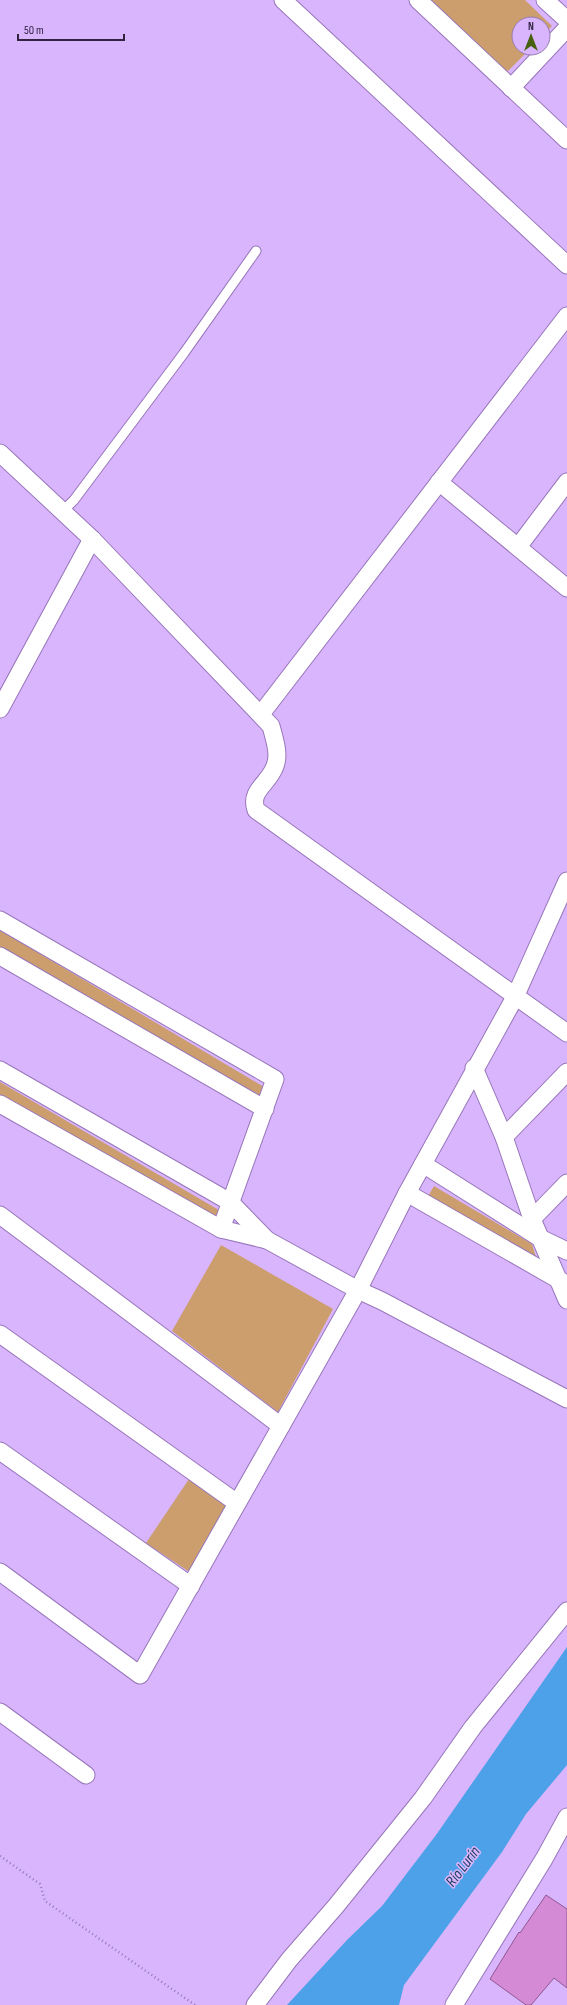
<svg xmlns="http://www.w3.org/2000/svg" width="567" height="2005" viewBox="0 0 567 2005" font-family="'Sofia Sans Condensed',sans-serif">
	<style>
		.green { fill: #cc9e6e }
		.water { fill: #4da1e8 }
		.building { fill: #d48ad5; stroke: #905991 }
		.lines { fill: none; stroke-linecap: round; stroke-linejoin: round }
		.service-casing { stroke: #9876ba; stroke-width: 11 }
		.minor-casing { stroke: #9876ba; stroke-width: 19 }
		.path { stroke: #967bb2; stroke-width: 2.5; stroke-dasharray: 1 3; stroke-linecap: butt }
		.service { stroke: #fff; stroke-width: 9 }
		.minor { stroke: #fff; stroke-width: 17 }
		.labels { text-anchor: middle; stroke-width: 3; stroke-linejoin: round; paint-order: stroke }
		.water-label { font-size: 16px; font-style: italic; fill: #193c59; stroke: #d9b5fe }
	</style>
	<rect width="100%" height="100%" fill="#d9b5fe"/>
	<g class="green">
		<path d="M429,0H525L552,26L543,35V24H519V48H531L506,73Z"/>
		<path d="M0,930L269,1090L265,1102L0,949Z"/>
		<path d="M0,1082L224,1213L220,1225L0,1100Z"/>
		<path d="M434,1186L532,1244L538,1264L427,1198Z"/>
		<path d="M221,1245L333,1309L278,1412L172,1331Z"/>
		<path d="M189,1479L231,1508L188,1571L146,1543Z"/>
	</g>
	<path class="water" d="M567,1647V1765L526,1814L502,1852L404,1985L399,2005H287L347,1940L382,1906L436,1835Z"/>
	<path class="building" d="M546,1895L567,1909V1988L554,1978L531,2005H526L490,1979L519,1932L520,1933Z"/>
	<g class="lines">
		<g class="service-casing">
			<path id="service" d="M63,511L74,500L184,353L256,251"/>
		</g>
		<g class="minor-casing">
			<g id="minor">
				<path d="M283,0L567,265"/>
				<path d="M418,0L567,140"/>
				<path d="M545,0L567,20"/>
				<path d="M511,88L567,28"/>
				<path d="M0,453L92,539L271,726C274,738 280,754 275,766C269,784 249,790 256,810L567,1033"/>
				<path d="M439,482L567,588"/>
				<path d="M518,547L567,482"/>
				<path d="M0,709L92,539"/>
				<path d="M261,714L567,316"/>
				<path d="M0,920L275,1079L221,1229"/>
				<path d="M0,956L265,1109"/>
				<path d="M474,1068L504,1137L532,1219L567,1300"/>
				<path d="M0,1070L230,1202L267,1240L358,1290L382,1301L567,1399"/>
				<path d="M0,1104L221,1229L267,1240"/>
				<path d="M504,1137L567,1072"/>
				<path d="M423,1164L540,1238L567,1251"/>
				<path d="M407,1193L561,1281"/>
				<path d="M0,1215L281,1426"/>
				<path d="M532,1219L567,1183"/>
				<path d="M0,1334L237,1503"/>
				<path d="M0,1451L191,1586"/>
				<path d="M0,1572L140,1675L358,1290L407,1193L515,997L567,881"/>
				<path d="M0,1712L86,1775"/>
				<path d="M255,2005L289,1960L336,1906L423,1798L473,1727L567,1611"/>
				<path d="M454,2005L544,1859L567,1817"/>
			</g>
		</g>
		<path class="path" d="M0,1856L40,1884L45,1901L195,2005"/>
		<use href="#service" class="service"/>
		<use href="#minor" class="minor"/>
	</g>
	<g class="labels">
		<g class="water-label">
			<text transform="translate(462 1866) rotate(-53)" y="6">Río Lurín</text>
		</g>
	</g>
	<g transform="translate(531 36)"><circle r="19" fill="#d9b5fe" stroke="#967bb2"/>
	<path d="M0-3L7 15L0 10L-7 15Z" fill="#476110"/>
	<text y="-6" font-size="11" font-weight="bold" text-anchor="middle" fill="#31233f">N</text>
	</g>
	<path d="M18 34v6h106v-6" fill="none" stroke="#31233f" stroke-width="2"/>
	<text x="24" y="34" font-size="12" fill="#31233f" stroke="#d9b5fe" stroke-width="3" paint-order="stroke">50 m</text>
</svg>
